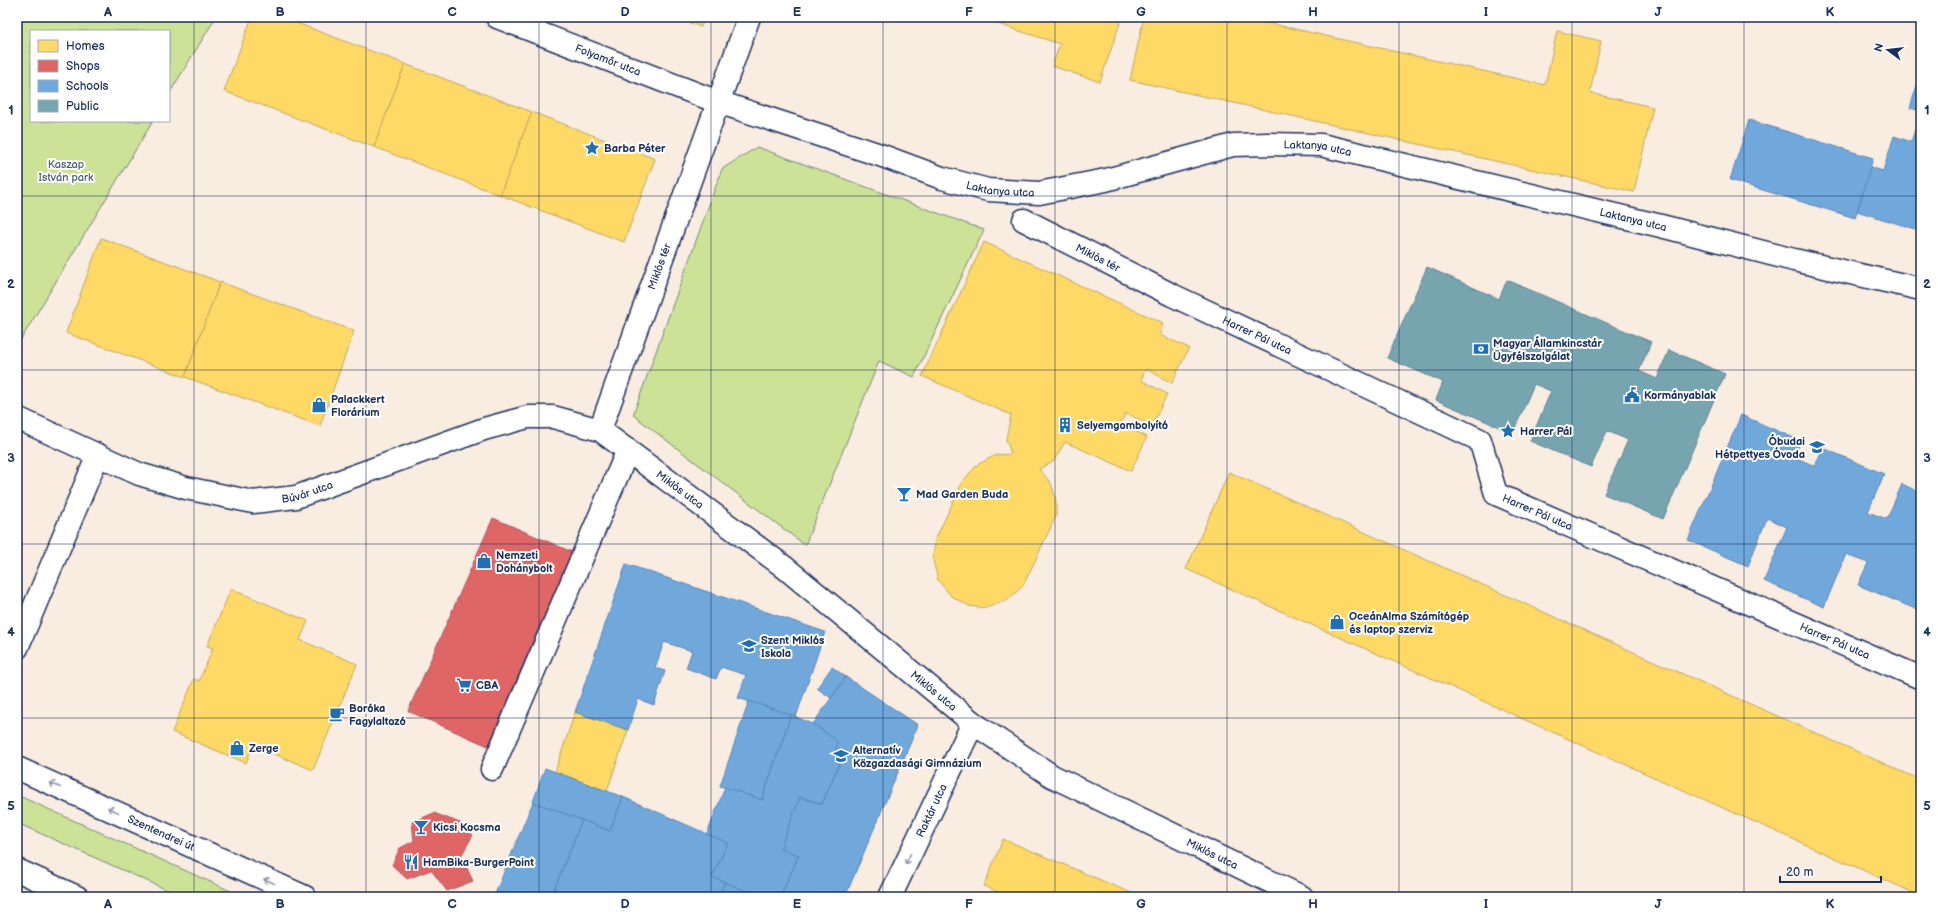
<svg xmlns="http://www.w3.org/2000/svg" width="1938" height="914" viewBox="0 0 1938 914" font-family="'Balsamiq Sans',sans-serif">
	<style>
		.green { fill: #cce297; stroke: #74887a }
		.homes { fill: #ffd966; stroke: #bba664 }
		.shops { fill: #e06666; stroke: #a55664 }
		.schools { fill: #6fa8dc; stroke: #5684b6 }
		.public { fill: #76a5af; stroke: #5b8297 }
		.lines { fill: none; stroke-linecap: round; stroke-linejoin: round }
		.minor-casing { stroke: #1b2f5e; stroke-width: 25 }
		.major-casing { stroke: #1b2f5e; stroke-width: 25 }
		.minor { stroke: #fff; stroke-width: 22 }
		.major { stroke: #fff; stroke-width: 22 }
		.oneway { stroke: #8d97ae }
		.grid { fill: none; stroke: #1b2f5e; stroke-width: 1; stroke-opacity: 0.55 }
		.labels { text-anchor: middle; stroke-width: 4; stroke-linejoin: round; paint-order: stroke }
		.street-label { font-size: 11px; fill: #1b2f5e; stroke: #fff }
		.poi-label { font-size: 11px; font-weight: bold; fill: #1b2f5e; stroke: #fff; text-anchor: start }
		.park-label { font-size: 11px; fill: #475c6c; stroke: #fff }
		.neatline { fill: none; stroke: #1b2f5e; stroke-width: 1.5 }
		.grid-label { font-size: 13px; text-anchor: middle; font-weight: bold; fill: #1b2f5e }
	</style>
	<rect width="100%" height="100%" fill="#f9ece1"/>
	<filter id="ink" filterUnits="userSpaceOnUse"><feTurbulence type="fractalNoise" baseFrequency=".025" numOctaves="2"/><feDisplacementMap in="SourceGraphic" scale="8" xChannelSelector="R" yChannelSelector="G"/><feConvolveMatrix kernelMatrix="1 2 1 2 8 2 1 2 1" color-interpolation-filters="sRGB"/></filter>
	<g filter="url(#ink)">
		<g class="green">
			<path d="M17,17H216L169,94V31H31V121H153L17,346Z"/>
			<path d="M757,147L984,230L914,377L879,361L805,545L633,415L722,169Z"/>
			<path d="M17,795L244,897H183L17,823Z"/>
		</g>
		<g class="homes">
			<path d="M252,17H281L405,64L374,147L224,91Z"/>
			<path d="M673,17H705L701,27Z"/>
			<path d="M976,17H1111L1121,20L1100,82L1052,66L1060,44Z"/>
			<path d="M1144,17H1251L1250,19L1545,85L1557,31L1601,41L1590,93L1653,107L1634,192L1130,80Z"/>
			<path d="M405,64L532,112L500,195L374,147Z"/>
			<path d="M532,112L655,159L624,242L500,195Z"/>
			<path d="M101,238L220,282L185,377L66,333Z"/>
			<path d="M984,242L1163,323L1160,335L1189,348L1172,383L1146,369L1141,380L1167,394L1152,426L1126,413L1120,424L1147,437L1131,471L1065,442L1053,462L1039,469L1051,483L1056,500V516L1023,586L1008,600L986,608L969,606L951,596L938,580L933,560L935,540L963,481L977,465L996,455L1011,454L1006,439L1011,415L922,376Z"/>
			<path d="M220,282L354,331L320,426L185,377Z"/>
			<path d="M1229,472L1921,780V896L1186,569Z"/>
			<path d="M231,589L308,621L300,640L357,664L313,770L253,745L246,763L172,732L194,679L199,681L213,648L207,646Z"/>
			<path d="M575,712L628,730L607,791L555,772Z"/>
			<path d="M1003,839L1141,897H1010L984,886Z"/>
		</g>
		<g class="shops">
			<path d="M493,518L572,552L488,746L408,711Z"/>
			<path d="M434,813L460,823L473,835L461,856L473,881L447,891L431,870L407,879L392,865L400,848L414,841L412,822Z"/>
		</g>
		<g class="schools">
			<path d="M1921,72V231L1857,211L1870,167L1883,171L1894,136L1911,142L1921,111L1910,108Z"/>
			<path d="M1749,120L1873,158L1855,218L1730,180Z"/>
			<path d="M1741,415L1801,441L1794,457L1815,466L1823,448L1884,474L1868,512L1887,519L1902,484L1921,493V603L1918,610L1858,585L1868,563L1846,554L1824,607L1764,581L1787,527L1767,518L1748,566L1688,540Z"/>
			<path d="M626,564L825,632L796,717L738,698L746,675L721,667L716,679L686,668L692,651L664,642L655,668L665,671L654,705L638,699L628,730L575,712Z"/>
			<path d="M832,667L846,677L831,698L817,688Z"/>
			<path d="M846,677L918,725L845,897H780L799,855L780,849L800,797L822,804L842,757L836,750L837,741L813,724Z"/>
			<path d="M749,701L791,715L762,800L720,786Z"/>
			<path d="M791,715L813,724L837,741L836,750L842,757L822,804L800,797L780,849L799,855L780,897H758L712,877L728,843L707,834L725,787L762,800Z"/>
			<path d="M545,768L623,797L610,831L533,802Z"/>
			<path d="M623,797L728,843L712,877L725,882L718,897H551L582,820L610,831Z"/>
			<path d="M533,802L582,820L551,897H502L495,894Z"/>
			<path d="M725,882L757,896L756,897H718Z"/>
		</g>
		<path class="public" d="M1427,267L1499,299L1507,280L1651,342L1639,371L1657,379L1669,350L1725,374L1663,519L1604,494L1628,440L1607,431L1591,467L1530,441L1551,391L1534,384L1513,433L1436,400L1443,382L1387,358Z"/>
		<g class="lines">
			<g class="minor-casing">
				<g id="minor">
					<path id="s1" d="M497,17L718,102L880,155L942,178L988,190L1039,193L1106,180L1233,145L1268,144L1321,145L1661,226L1794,260L1921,289"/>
					<path id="s2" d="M1024,220L1172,295L1480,440L1496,494L1921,678"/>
					<path id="s3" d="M17,418L139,474L186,488L253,502L296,497L484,429L528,417H553L600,430L783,566L973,723L1052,776L1302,897"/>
					<path id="s4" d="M600,430L749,17"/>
					<path d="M17,648L98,455"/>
					<path d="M492,769L628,450"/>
					<path id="s5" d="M890,897L973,723"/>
				</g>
			</g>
			<g class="major-casing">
				<g id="major">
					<path id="s6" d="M17,768L305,897"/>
					<path d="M17,870L77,897"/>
				</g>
			</g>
			<use href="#minor" class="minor"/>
			<use href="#major" class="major"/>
		</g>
		<defs><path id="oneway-shaft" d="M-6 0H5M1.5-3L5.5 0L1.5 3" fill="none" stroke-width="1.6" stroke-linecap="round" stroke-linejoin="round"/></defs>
		<g class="oneway">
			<use href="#oneway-shaft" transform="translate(55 785) rotate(-156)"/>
			<use href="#oneway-shaft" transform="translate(113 810) rotate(-156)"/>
			<use href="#oneway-shaft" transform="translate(908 859) rotate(116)"/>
			<use href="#oneway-shaft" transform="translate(269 881) rotate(-156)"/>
		</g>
	</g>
	<path class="grid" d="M194,17V897M366,17V897M539,17V897M711,17V897M883,17V897M1055,17V897M1227,17V897M1399,17V897M1572,17V897M1744,17V897M17,196H1921M17,370H1921M17,544H1921M17,718H1921"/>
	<defs>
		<g id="sight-bare" transform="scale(1.2)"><path d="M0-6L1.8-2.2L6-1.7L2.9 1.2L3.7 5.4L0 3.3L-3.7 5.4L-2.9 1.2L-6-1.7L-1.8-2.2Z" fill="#1f6fb2" stroke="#fff" stroke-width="2.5" paint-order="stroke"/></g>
		<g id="bank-bare" transform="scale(1.2)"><path d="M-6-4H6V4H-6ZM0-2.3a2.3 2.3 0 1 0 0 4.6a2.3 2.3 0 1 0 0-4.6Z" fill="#1f6fb2" stroke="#fff" stroke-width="2.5" paint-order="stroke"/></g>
		<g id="civic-bare" transform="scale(1.2)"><path d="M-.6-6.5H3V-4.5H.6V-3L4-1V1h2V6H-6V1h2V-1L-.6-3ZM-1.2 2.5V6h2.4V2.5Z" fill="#1f6fb2" stroke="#fff" stroke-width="2.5" paint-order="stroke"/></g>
		<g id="shop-bare" transform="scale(1.2)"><path d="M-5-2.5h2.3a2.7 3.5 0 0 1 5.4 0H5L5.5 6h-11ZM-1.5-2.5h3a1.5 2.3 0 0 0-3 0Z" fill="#1f6fb2" stroke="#fff" stroke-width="2.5" paint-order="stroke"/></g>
		<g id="building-bare" transform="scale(1.2)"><path d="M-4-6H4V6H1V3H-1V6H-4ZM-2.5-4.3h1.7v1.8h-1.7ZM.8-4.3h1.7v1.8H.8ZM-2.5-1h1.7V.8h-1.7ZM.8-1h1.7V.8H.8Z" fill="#1f6fb2" stroke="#fff" stroke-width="2.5" paint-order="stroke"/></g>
		<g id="school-bare" transform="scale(1.2)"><path d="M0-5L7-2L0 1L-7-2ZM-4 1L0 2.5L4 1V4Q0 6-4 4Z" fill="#1f6fb2" stroke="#fff" stroke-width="2.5" paint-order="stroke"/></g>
		<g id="bar-bare" transform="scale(1.2)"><path d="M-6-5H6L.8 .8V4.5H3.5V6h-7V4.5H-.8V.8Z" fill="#1f6fb2" stroke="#fff" stroke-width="2.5" paint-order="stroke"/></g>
		<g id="supermarket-bare" transform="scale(1.2)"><path d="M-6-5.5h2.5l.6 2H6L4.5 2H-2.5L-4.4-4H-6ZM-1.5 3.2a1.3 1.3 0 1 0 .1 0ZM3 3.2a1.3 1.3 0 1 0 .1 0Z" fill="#1f6fb2" stroke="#fff" stroke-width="2.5" paint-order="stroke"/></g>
		<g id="cafe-bare" transform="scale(1.2)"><path d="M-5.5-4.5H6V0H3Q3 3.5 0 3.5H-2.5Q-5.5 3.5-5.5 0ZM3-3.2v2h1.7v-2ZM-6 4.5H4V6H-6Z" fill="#1f6fb2" stroke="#fff" stroke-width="2.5" paint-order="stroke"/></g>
		<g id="restaurant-bare" transform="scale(1.2)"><path d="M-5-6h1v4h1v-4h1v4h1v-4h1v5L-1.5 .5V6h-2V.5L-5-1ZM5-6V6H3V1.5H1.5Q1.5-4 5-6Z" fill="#1f6fb2" stroke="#fff" stroke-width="2.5" paint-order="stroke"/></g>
	</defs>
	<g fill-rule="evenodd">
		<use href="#sight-bare" x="592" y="148"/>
		<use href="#bank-bare" x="1481" y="349"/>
		<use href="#civic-bare" x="1632" y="395"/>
		<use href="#shop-bare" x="319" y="405"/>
		<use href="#building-bare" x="1065" y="425"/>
		<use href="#sight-bare" x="1508" y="431"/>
		<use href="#school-bare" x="1817" y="447"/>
		<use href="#bar-bare" x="904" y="494"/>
		<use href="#shop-bare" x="484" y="561"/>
		<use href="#shop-bare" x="1337" y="622"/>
		<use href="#school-bare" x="749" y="646"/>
		<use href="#supermarket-bare" x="464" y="685"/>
		<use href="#cafe-bare" x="337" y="714"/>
		<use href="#shop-bare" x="237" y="748"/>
		<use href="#school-bare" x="841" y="756"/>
		<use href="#bar-bare" x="421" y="827"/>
		<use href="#restaurant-bare" x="411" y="862"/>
	</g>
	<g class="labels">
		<g class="street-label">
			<text dy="4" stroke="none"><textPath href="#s1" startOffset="119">Folyamőr utca</textPath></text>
			<text dy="4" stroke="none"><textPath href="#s1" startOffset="857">Laktanya utca</textPath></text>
			<text dy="4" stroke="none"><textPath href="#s1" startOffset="533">Laktanya utca</textPath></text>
			<text dy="4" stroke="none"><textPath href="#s1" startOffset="1181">Laktanya utca</textPath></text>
			<text dy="4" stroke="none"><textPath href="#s2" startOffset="83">Miklós tér</textPath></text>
			<text dy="4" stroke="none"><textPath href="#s4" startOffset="174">Miklós tér</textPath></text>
			<text dy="4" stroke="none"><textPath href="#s2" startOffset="260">Harrer Pál utca</textPath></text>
			<text dy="4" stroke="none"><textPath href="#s3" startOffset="714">Miklós utca</textPath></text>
			<text dy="4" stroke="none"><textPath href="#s3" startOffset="307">Búvár utca</textPath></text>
			<text dy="4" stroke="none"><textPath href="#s2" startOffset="608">Harrer Pál utca</textPath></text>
			<text dy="4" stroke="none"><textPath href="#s2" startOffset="932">Harrer Pál utca</textPath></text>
			<text dy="4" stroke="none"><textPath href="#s3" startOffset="1038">Miklós utca</textPath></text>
			<text dy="4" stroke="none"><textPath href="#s5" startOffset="96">Raktár utca</textPath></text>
			<text dy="4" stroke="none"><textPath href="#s6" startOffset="158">Szentendrei út</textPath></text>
			<text dy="4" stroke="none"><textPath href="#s3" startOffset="1362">Miklós utca</textPath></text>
		</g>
		<g class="poi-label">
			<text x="604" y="152">Barba Péter</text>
			<text x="1493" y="347">Magyar Államkincstár<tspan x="1493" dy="13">Ügyfélszolgálat</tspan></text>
			<text x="1644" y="399">Kormányablak</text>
			<text x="331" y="403">Palackkert<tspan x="331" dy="13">Florárium</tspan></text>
			<text x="1077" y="429">Selyemgombolyító</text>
			<text x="1520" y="435">Harrer Pál</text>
			<text x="1805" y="445" text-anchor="end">Óbudai<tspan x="1805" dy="13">Hétpettyes Óvoda</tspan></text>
			<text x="916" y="498">Mad Garden Buda</text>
			<text x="496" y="559">Nemzeti<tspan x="496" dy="13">Dohánybolt</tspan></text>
			<text x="1349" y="620">OceánAlma Számítógép<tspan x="1349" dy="13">és laptop szerviz</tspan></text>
			<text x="761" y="644">Szent Miklós<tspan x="761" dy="13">Iskola</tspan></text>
			<text x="476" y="689">CBA</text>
			<text x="349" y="712">Boróka<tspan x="349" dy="13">Fagylaltozó</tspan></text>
			<text x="249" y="752">Zerge</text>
			<text x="853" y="754">Alternatív<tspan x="853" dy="13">Közgazdasági Gimnázium</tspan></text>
			<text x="433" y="831">Kicsi Kocsma</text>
			<text x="423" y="866">HamBika-BurgerPoint</text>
		</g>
		<g class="park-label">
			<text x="66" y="168">Kaszap<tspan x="66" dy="13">István park</tspan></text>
		</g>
	</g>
	<rect width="1938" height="914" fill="none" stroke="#fff" stroke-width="44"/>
	<rect x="30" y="30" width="140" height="92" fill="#ffffff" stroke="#a4acbf"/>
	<rect x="38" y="40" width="20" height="12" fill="#ffd966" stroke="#a4acbf"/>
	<text x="66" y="50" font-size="12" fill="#1b2f5e">Homes</text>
	<rect x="38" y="60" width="20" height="12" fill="#e06666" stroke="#a4acbf"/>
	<text x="66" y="70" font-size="12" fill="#1b2f5e">Shops</text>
	<rect x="38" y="80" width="20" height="12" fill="#6fa8dc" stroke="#a4acbf"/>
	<text x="66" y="90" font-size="12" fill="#1b2f5e">Schools</text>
	<rect x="38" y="100" width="20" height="12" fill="#76a5af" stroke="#a4acbf"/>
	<text x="66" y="110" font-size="12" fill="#1b2f5e">Public</text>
	<g transform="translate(1888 50) rotate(285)" stroke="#ffffff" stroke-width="3" paint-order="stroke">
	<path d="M0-3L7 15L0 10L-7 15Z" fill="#1b2f5e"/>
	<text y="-6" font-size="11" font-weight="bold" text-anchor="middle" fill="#1b2f5e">N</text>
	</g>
	<path d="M1780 876v6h101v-6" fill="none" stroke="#1b2f5e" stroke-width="2"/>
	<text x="1786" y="876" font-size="12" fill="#1b2f5e" stroke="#ffffff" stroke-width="3" paint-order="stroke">20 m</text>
	<rect x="22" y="22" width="1894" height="870" class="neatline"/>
	<g class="grid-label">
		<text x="108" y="16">A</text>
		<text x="280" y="16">B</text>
		<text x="452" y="16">C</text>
		<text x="625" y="16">D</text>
		<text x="797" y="16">E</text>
		<text x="969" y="16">F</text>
		<text x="1141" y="16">G</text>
		<text x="1313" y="16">H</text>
		<text x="1486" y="16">I</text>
		<text x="1658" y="16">J</text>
		<text x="1830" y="16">K</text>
		<text x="11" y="114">1</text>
		<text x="1927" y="114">1</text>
		<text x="11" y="288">2</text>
		<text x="1927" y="288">2</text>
		<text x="11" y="462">3</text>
		<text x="1927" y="462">3</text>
		<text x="11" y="636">4</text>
		<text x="1927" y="636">4</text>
		<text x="11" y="810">5</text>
		<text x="1927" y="810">5</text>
		<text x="108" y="908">A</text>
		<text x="280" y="908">B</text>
		<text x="452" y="908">C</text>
		<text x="625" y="908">D</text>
		<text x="797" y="908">E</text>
		<text x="969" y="908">F</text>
		<text x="1141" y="908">G</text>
		<text x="1313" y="908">H</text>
		<text x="1486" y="908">I</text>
		<text x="1658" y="908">J</text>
		<text x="1830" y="908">K</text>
	</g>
</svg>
